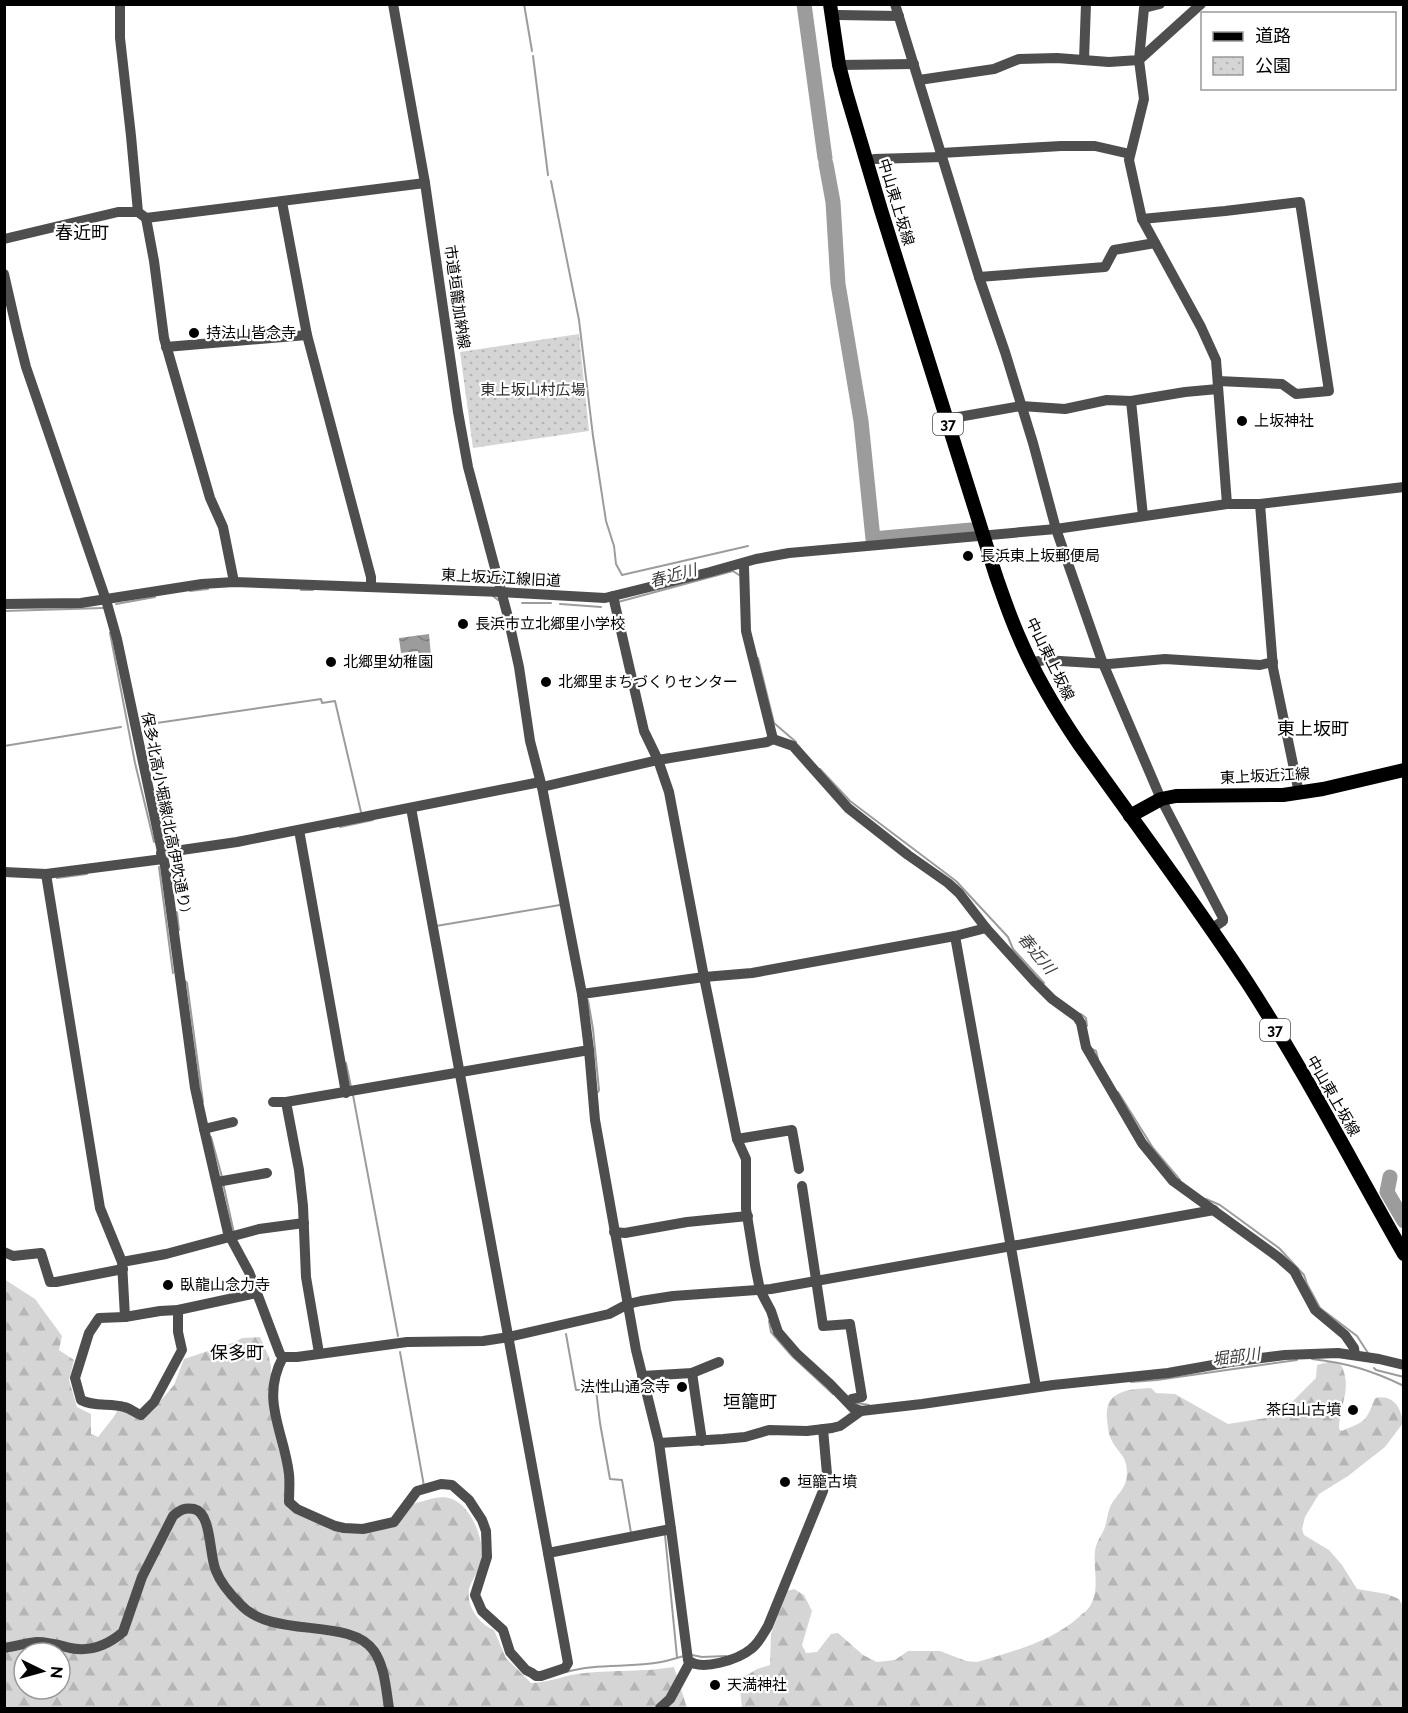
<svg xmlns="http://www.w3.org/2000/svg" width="1408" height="1713" viewBox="0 0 1408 1713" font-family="Raleway,'Noto Sans JP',sans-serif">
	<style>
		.forest { fill: url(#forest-firs); fill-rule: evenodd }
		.park { fill: url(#park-dots) }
		.water { fill: url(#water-waves) }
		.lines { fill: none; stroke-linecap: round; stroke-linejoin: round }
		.stream { stroke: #9c9c9c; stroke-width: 2 }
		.river { stroke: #9c9c9c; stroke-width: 15 }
		.minor { stroke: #4e4e4e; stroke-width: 10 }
		.major { stroke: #000; stroke-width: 14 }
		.poi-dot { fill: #000; stroke: #fff; stroke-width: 2 }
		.labels { text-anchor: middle; stroke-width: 4.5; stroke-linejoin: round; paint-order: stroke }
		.shield { fill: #fff; stroke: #4c4c4c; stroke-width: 1.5 }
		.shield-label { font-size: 14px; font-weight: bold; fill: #000 }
		.street-label { font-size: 15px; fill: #000; stroke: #fff }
		.poi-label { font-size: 15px; fill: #000; stroke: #fff; text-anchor: start }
		.park-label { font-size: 15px; fill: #2c2c2c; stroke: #fff }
		.water-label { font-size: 16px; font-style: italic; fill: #3d3d3d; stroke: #fff }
		.quarter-label { font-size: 18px; fill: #000; stroke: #fff }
	</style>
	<defs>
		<pattern id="forest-firs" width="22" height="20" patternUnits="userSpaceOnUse" patternTransform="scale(1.5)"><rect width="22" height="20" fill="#d5d5d5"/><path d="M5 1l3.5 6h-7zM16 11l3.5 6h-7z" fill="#b5b5b5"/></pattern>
		<pattern id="park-dots" width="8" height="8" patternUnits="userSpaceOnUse" patternTransform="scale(1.5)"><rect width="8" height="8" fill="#d5d5d5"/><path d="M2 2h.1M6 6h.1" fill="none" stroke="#b5b5b5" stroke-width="1.8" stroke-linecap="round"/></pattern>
		<pattern id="water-waves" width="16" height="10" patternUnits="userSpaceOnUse" patternTransform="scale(1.5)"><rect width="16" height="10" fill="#9c9c9c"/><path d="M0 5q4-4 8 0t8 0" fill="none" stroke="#7d7d7d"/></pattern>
	</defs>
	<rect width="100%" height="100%" fill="#fff"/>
	<g class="forest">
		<path d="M4,1279L35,1299L62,1336L59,1350L74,1360L69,1380L77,1407L91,1414V1434L98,1437L113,1418L119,1408L151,1412L174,1385L184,1359L235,1342L242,1338L260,1337L269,1357L271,1367L269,1404L285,1474L286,1502L367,1532L398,1525L412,1504C422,1502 438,1495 449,1498C470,1503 484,1538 482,1559C480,1570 472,1579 469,1589C466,1606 479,1624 494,1630L506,1658L531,1683C549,1683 567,1674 585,1673C615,1670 644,1672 674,1667L687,1708H5ZM24,1653H60V1689H24Z"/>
		<path d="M1332,1361L1341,1365C1353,1388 1339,1406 1339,1429L1342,1431C1367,1420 1365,1423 1375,1398C1393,1394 1401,1407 1403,1423L1385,1447L1348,1476L1319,1494L1305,1517L1302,1529L1304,1535L1329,1550L1342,1565L1357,1589L1387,1594L1399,1599L1404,1608L1403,1708H742L739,1680L757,1669L770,1665L771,1634L787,1591L794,1589L804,1595L812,1611L802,1645L806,1653L817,1652L831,1634L838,1633L863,1655L877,1662L895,1660L908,1651H940L966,1661L977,1662C1013,1651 1052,1642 1080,1616C1083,1613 1088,1610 1090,1606C1102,1587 1090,1562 1097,1543C1099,1538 1103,1533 1105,1527C1107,1520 1108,1511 1111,1505C1118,1493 1127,1488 1127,1473C1127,1456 1119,1454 1112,1441C1108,1434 1108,1427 1107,1419C1104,1391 1128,1389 1151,1388L1156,1393L1175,1394L1228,1424L1278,1416L1316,1378L1317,1365Z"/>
	</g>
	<path class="park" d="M579,334L589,431L473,448L460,352Z"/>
	<path class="water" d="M429,634L431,656L419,657L418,651L401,653L399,638Z"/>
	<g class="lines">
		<g class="stream">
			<path d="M524,4L532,51"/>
			<path d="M533,56L548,175"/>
			<path d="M551,181L579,320L593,436L606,521L614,546L616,564L622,575L748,546"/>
			<path d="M301,590H313"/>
			<path d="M190,591L208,589"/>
			<path d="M493,596L498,600"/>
			<path d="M618,602L733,571L739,575"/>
			<path d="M522,603H551"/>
			<path d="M116,604L155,597"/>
			<path d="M560,604L601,607"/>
			<path d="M4,611L103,608"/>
			<path d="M110,633L135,763L154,842"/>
			<path d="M758,658L774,723L796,742"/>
			<path d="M143,725L321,699L322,703L335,701L361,812"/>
			<path d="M4,746L121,727"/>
			<path d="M820,769L850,801L956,881L1008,937L1013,949L1044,983"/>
			<path d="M340,827L373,820"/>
			<path d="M159,867L173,973"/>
			<path d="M57,878L87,874"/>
			<path d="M177,912L179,930"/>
			<path d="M436,926L560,905"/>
			<path d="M185,981L187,983L203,1102"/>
			<path d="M588,1000L593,1029L599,1090L598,1092"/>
			<path d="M1081,1014L1086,1018L1087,1026"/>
			<path d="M1092,1049L1096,1051L1098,1059"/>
			<path d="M346,1063L351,1087"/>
			<path d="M1118,1092L1153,1148L1180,1180"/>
			<path d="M353,1095L398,1336"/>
			<path d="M211,1137L222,1177"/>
			<path d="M223,1183L234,1233"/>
			<path d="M1206,1199L1220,1205L1279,1248L1304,1275L1307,1284L1320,1308L1357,1336L1368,1353"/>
			<path d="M769,1321L771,1332L792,1356L833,1394"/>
			<path d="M566,1334L576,1390H596L600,1423L610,1479L622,1480L631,1533"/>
			<path d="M400,1352L424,1486"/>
			<path d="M1312,1359C1347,1363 1371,1370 1404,1386"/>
			<path d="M1374,1368L1376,1370L1404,1377"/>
			<path d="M1131,1382L1157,1380L1297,1360"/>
			<path d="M857,1403L869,1405"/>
			<path d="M665,1535L677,1657"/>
			<path d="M692,1655L702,1657L726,1656"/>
			<path d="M566,1672C597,1663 629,1668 661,1662C668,1661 676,1658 684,1656"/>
		</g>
		<g class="river">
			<path d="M804,4L825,158"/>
			<path d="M826,164L833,202L838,284L861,421L873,539L971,530"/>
			<path d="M1390,1177L1387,1192L1404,1221"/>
		</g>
		<g class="minor">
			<path d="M120,4V38L131,136L138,212L146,218"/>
			<path d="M393,4L425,183L458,412L468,467L508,617L519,667L530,741L542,787L582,994L589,1050L595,1120L636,1350L659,1443L671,1529"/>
			<path d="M895,4L979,277L1005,352L1033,443L1056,529L1102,661L1161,799L1223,918V921L1211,929"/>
			<path d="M1201,4L1139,60L1144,99L1129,160L1142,219L1201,327L1216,360L1227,504"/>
			<path d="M838,15L899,16"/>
			<path d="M1084,60L1086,4"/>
			<path d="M839,65L914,64"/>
			<path d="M919,80L994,69L1019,59L1057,58L1109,62L1139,60L1144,8L1160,4"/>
			<path d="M941,153L1061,146H1095L1130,154"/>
			<path d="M874,159L942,157"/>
			<path d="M282,202L307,335L371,577V587"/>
			<path d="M1142,219L1225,211L1300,202L1329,391L1296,394L1282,384L1218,381"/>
			<path d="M4,239L118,212H138"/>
			<path d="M4,274L17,331L26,367L106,600L117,639L165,866L195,1088L204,1129L228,1233L249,1272L280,1354L283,1357"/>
			<path d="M979,277L1105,267L1114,250L1155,243"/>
			<path d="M166,347L307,335"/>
			<path d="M947,419L1021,406L1065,409L1107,400L1131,401"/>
			<path d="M1260,504L1273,668L1299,793"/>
			<path d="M1143,516L1131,401L1185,392L1218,389"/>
			<path d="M741,564L744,567L746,631L773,739L793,746L848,808L908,855L948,883L959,893L986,928L1034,981L1052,999L1077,1017L1081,1023L1086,1047L1142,1143L1173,1181L1278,1257L1294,1271L1315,1310L1345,1335L1354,1348L1355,1355"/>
			<path d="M234,582L223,527L210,498L164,338L154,261L146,218L425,183"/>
			<path d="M613,596L644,731L658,760L669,792L704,977L752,973L955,936L986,928"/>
			<path d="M4,604L81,603L202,584L234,582L501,592L605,598L710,572L756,559L789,553L1056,529L1227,504H1260L1404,487"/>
			<path d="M1030,663L1044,660L1109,664L1165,659L1260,665L1273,662"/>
			<path d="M542,787L658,760L767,742L773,739"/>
			<path d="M411,808L548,1553"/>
			<path d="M299,830L346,1093"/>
			<path d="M161,853L237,842L540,782"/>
			<path d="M4,872L46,874L163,859"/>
			<path d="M46,874L100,1208L122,1262L125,1317L160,1311L178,1310L257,1293"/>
			<path d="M955,936L1036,1387"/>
			<path d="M582,994L704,977L737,1139L746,1159V1209L755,1265L760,1290L771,1311L778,1332L797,1354L830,1384L853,1408L861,1411"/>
			<path d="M273,1102H286"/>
			<path d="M204,1129L233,1122"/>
			<path d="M737,1139L792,1130L799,1169"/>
			<path d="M217,1182L267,1173"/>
			<path d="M802,1186L823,1326L850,1324L862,1397L852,1399L848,1402"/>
			<path d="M614,1232L625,1233L687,1222L748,1216"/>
			<path d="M4,1252L13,1256L41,1253L50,1282H56L123,1269"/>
			<path d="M122,1262L166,1254L259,1229L304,1223"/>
			<path d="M125,1317L99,1318L89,1333L75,1378L81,1400C94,1407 110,1403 124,1407C130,1408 135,1413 141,1415L154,1402L182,1350L178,1332V1310"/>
			<path d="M319,1353L306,1277L303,1206L299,1170L286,1102L589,1050"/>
			<path d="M283,1357C260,1400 284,1431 289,1474C290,1483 289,1493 289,1502L297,1509L335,1526L344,1528L363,1529L394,1522L417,1491L441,1484L452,1485L469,1500L482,1520L486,1531L487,1557L475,1595L482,1611L503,1630L510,1652L526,1670L532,1673L536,1676H541L565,1668L568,1663L548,1553L671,1529L688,1660C701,1672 739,1659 751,1649C759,1643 763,1634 768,1626L823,1491L827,1474L823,1429"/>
			<path d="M283,1357H297L407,1342L483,1341L509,1337L609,1314L628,1304L641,1301L673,1296L771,1289L1214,1210"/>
			<path d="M692,1373L702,1441"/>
			<path d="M642,1376L692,1373L719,1362"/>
			<path d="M659,1443L723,1439L745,1437L769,1430L807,1431L832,1428L840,1426L861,1411L922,1404L1053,1385L1168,1373L1230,1362L1285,1355L1338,1353L1379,1359L1404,1365"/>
			<path d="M4,1648C15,1646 27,1643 37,1642C49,1642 59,1645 70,1648C90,1652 108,1645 123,1632L142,1577L173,1516C180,1510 185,1507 194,1509C212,1513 209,1556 216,1571C221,1584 230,1594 240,1604C272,1640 350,1616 374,1651C385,1667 386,1690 389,1708"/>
			<path d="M660,1708L670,1699L690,1662"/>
		</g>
		<g class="major">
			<path d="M830,4L839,65L846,92L881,210L996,576C1003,596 1010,617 1019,637C1035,675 1056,710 1079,744C1135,823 1194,901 1247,982C1304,1070 1352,1163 1404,1254"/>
			<path d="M1130,816L1161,799L1176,796L1283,795L1323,789L1404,770"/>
		</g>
	</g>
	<g class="poi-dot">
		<circle cx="194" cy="333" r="6"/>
		<circle cx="1242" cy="421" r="6"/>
		<circle cx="968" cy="556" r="6"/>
		<circle cx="463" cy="624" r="6"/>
		<circle cx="331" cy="662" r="6"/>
		<circle cx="546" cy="682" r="6"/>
		<circle cx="168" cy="1285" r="6"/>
		<circle cx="682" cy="1387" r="6"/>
		<circle cx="1353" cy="1410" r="6"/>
		<circle cx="785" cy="1482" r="6"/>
		<circle cx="715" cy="1685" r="6"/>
	</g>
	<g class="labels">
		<g class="shield">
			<rect x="933" y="413" width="30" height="22" rx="4.5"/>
			<rect x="1260" y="1019" width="30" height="22" rx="4.5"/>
		</g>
		<g class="shield-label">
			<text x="948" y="429">37</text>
			<text x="1275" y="1035">37</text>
		</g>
		<g class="street-label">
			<text transform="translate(896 202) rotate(73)" y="5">中山東上坂線</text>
			<text transform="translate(457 297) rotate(82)" y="5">市道垣籠加納線</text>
			<text transform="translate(501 578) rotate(3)" y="5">東上坂近江線旧道</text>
			<text transform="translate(1050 659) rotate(64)" y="5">中山東上坂線</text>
			<text transform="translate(1265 776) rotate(-3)" y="5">東上坂近江線</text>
			<text transform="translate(166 812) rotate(79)" y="5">保多北高小堀線(北高伊吹通り)</text>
			<text transform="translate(1333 1096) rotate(60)" y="5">中山東上坂線</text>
		</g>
		<g class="poi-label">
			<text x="206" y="338">持法山皆念寺</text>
			<text x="1254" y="426">上坂神社</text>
			<text x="980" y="561">長浜東上坂郵便局</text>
			<text x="475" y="629">長浜市立北郷里小学校</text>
			<text x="343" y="667">北郷里幼稚園</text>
			<text x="558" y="687">北郷里まちづくりセンター</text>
			<text x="180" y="1290">臥龍山念力寺</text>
			<text x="670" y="1392" text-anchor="end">法性山通念寺</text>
			<text x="1341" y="1415" text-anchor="end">茶臼山古墳</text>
			<text x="797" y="1487">垣籠古墳</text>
			<text x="727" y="1690">天満神社</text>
		</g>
		<g class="park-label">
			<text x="533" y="395">東上坂山村広場</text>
		</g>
		<g class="water-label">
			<text transform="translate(673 575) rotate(-15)" y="6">春近川</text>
			<text transform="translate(1037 953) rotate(50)" y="6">春近川</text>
			<text transform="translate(1236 1356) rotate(-7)" y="6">堀部川</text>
		</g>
		<g class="quarter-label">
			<text x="82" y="239">春近町</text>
			<text x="1313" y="735">東上坂町</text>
			<text x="237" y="1359">保多町</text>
			<text x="750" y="1408">垣籠町</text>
		</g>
	</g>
	<rect width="1408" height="1713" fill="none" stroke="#000000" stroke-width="12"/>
	<rect x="1201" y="12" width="195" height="78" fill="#ffffff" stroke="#999999" stroke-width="1.5"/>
	<rect x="1213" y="32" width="30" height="9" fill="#000000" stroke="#999999" stroke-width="1.5"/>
	<text x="1255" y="42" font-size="18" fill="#000000">道路</text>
	<rect x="1213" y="57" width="30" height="18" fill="url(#park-dots)" stroke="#999999" stroke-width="1.5"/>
	<text x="1255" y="72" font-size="18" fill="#000000">公園</text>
	<g transform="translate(42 1671) rotate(95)"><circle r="28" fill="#ffffff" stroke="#999999" stroke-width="1.5"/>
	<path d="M0-4.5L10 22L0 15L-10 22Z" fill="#000000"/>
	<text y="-9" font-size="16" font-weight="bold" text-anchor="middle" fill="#000000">N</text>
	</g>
</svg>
